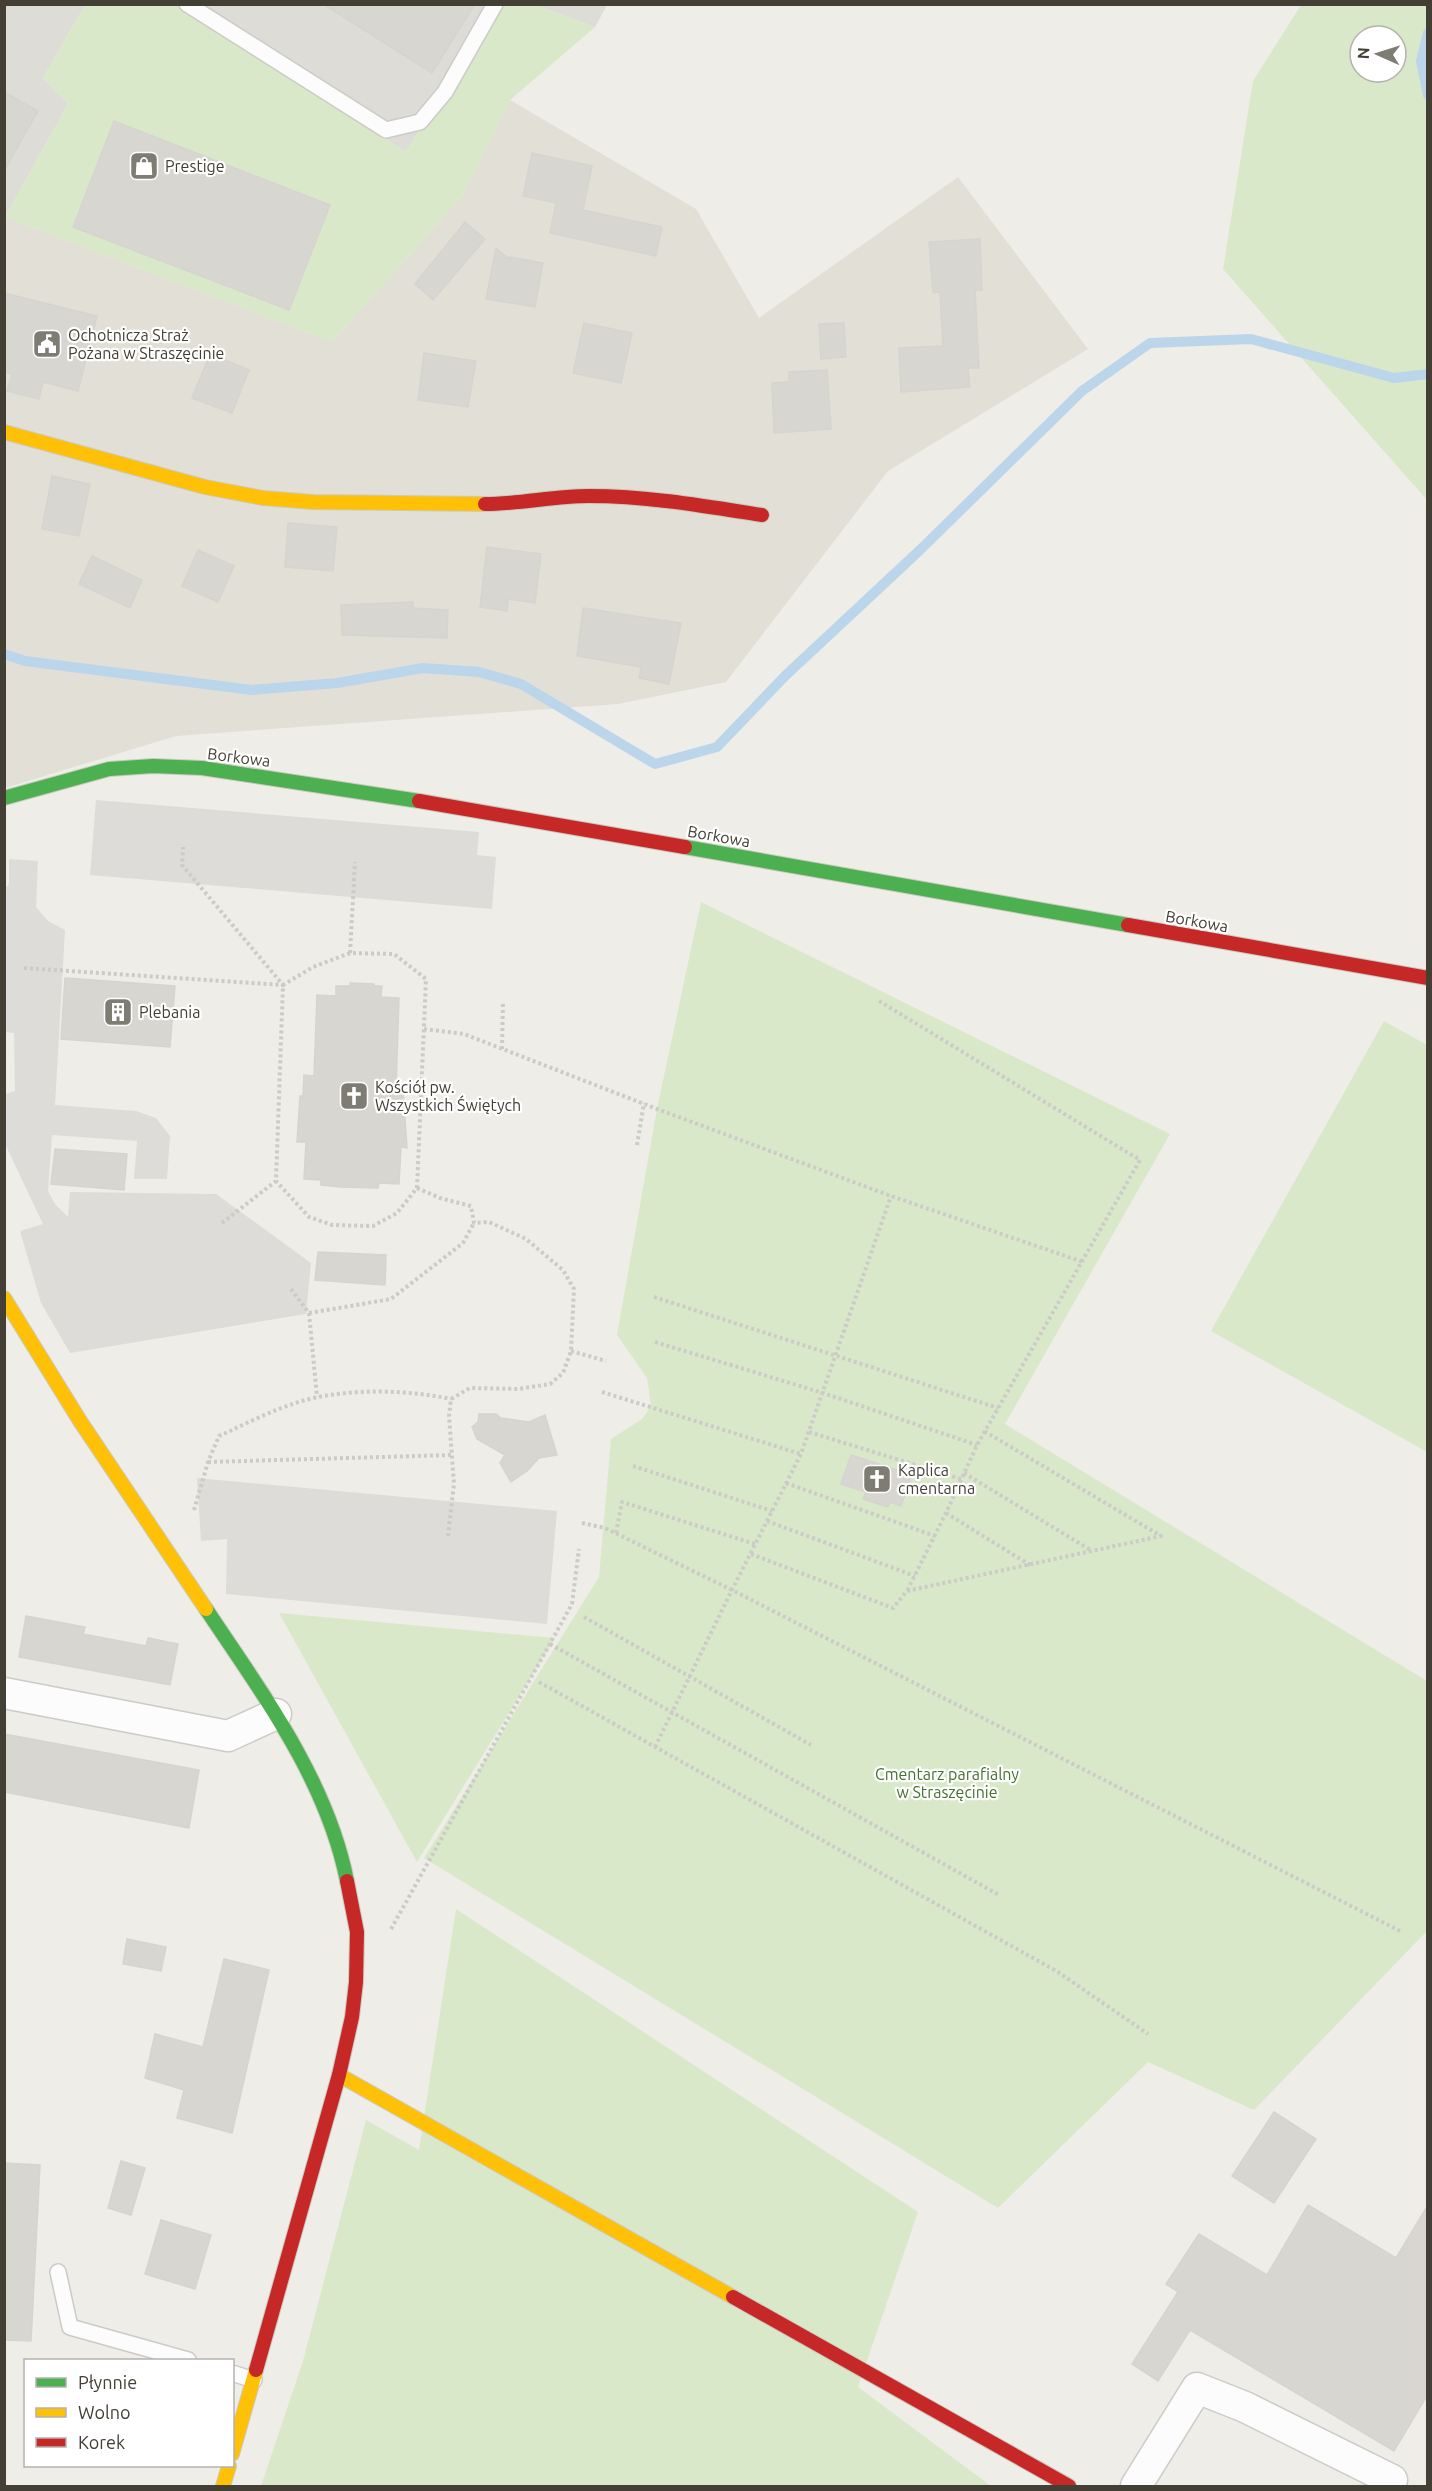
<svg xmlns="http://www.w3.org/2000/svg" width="1432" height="2491" viewBox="0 0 1432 2491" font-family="Ubuntu,sans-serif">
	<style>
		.residential { fill: #e2dfd6 }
		.industrial { fill: #dedcd6 }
		.green { fill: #dae8ca; fill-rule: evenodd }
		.parking { fill: #dedcd8 }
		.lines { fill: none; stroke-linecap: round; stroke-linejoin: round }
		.stream { stroke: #bbd5ea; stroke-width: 10 }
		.building { fill: #d8d6d1; stroke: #d6d4ce; stroke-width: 1.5 }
		.lane-casing { stroke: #cccbc6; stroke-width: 18 }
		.street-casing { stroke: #cccbc6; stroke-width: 33 }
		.fast-casing { stroke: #cccabf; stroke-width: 16 }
		.slow-casing { stroke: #cccabf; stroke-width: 16 }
		.jam-casing { stroke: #cccabf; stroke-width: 16 }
		.path { stroke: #cccbc7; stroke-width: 4; stroke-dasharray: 3 3; stroke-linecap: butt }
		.lane { stroke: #fcfcfc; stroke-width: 15 }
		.street { stroke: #fcfcfc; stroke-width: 30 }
		.fast { stroke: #4caf50; stroke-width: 14 }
		.slow { stroke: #ffc107; stroke-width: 14 }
		.jam { stroke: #c62828; stroke-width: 14 }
		.labels { text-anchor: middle; stroke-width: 4.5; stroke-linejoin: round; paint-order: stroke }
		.poi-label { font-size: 16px; fill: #433f35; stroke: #fff; text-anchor: start }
		.street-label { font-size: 16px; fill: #433f35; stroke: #fff }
		.park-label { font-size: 16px; fill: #44712d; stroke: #fff }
	</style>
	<rect width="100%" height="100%" fill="#eeede8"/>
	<path class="residential" d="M510,100L696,209L759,318L958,177L1088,349L888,471L726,682L618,704L176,736L5,788V217L332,342L462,196Z"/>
	<g class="industrial">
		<path d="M4,5H85L43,78L68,104L5,217Z"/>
		<path d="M176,5H495L406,152Z"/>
		<path d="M535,5H607L595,27Z"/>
	</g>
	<g class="green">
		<path d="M85,5H176L406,152L495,5H535L595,27L510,100L462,196L332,342L5,217L68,104L43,78Z"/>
		<path d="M1301,5H1427V500L1223,269L1253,81ZM1360,36H1396V72H1360Z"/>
		<path d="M701,902L1170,1134L1005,1424L1427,1681V1931L1254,2110L1148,2062L998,2208L424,1858L599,1577L611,1439L642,1419L651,1406L647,1378L617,1335L657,1109Z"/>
		<path d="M1384,1021L1427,1045V1452L1211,1331Z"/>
		<path d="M279,1613L555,1638L417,1862Z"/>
		<path d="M456,1909L918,2212L858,2387L991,2486H261L303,2361L366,2120L419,2150Z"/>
	</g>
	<g class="parking">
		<path d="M96,800L479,832L477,855L496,857L492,909L90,875Z"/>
		<path d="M9,859L38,861L36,907L48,921L65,930L55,1105L136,1111L156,1118L170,1136L167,1179H134L137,1141L52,1135L48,1191L55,1204L68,1217L70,1192L216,1194L311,1263L306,1314L70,1353L41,1303L20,1231L43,1224L5,1144V1094L15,1091L14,1033L4,1032V890L9,884Z"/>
		<path d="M197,1478L557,1511L547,1624L226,1594L227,1539L201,1541Z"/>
	</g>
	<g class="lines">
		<g class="stream">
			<path d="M1428,33L1421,61L1428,95"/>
			<path d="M4,654L25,661L252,690L337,683L423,668L479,672L521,684L655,764L717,747L785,676L920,550L1082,391L1150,343L1251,339L1394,378L1428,374"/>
		</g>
	</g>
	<g class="building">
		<path d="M323,4H475L432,73Z"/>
		<path d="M4,92L38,111L4,171Z"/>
		<path d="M114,121L330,205L289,310L73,227Z"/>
		<path d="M532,153L592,166L583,210L662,227L656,256L550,233L556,203L523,196Z"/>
		<path d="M465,222L485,239L433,300L415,284Z"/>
		<path d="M980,239L982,290H975L979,368H968L970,387L901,392L899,348L943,346L940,292L933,293L929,242Z"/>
		<path d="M496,248L509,259L510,257L543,263L535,307L486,299Z"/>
		<path d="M4,293L97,316L78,391L43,382L39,399L7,391L12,374L4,372Z"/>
		<path d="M584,323L632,333L621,383L573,373Z"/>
		<path d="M844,323L846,357L821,359L819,324Z"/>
		<path d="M424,353L476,361L468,407L418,400Z"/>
		<path d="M210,354L249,370L232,413L192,398Z"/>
		<path d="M827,370L831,429L774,433L772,383L789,382V372Z"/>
		<path d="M52,476L90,484L79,536L42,529Z"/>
		<path d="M288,523L337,527L333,571L285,567Z"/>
		<path d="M487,547L541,554L535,603L508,599L507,611L480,607Z"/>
		<path d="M198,550L234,566L218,602L182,586Z"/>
		<path d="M92,556L142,580L130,608L79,584Z"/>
		<path d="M413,602V608L448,610L447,638L342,635L341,605Z"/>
		<path d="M583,608L681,623L669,684L639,678L641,667L577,656Z"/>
		<path d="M65,978L175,986L170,1047L61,1039Z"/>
		<path d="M350,983L374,984V986H382L381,997L399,998L396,1089H403L407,1148L401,1147L399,1184L379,1183L378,1188L341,1187L321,1185V1180L304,1179L306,1142H297L300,1096H303L304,1075L314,1076L317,995L336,996V986H350Z"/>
		<path d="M55,1149L127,1154L124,1190L51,1184Z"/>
		<path d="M318,1252L386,1255L385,1285L315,1280Z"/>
		<path d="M479,1414H496L501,1418L529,1422L545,1415L557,1455L539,1458L527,1471L511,1482L500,1463L505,1455L477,1439L472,1427L478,1422Z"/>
		<path d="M851,1455L912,1475L901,1506L890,1502L888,1507L863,1499L866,1492L841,1484Z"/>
		<path d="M26,1616L85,1627L83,1634L146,1646L148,1638L178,1644L170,1685L19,1657Z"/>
		<path d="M4,1734L199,1770L189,1828L4,1792Z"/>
		<path d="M127,1939L166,1947L161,1971L123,1964Z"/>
		<path d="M224,1959L269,1970L232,2133L177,2118L184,2090L145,2078L155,2034L203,2047Z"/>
		<path d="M1274,2112L1316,2139L1274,2203L1232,2176Z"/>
		<path d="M121,2161L145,2168L131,2215L108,2208Z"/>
		<path d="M4,2163L40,2165L31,2341L4,2340Z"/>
		<path d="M1308,2205L1396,2258L1428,2205V2394L1394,2451L1190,2330L1158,2381L1132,2364L1178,2292L1166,2284L1199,2234L1267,2275Z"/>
		<path d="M161,2220L211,2235L195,2289L145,2274Z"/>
	</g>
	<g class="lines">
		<g class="lane-casing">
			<g id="lane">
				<path d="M187,4L386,130L420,122L445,92L495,4"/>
				<path d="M58,2272L70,2327L188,2360"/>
				<path d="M232,2373L254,2380"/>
			</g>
		</g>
		<g class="street-casing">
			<g id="street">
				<path d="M4,1693L228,1736L276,1714"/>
				<path d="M1136,2486L1197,2388L1245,2407L1392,2480"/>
			</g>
		</g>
		<g class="fast-casing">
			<g id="fast">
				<path d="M4,798L109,769L153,766L202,768L419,801"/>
				<path d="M685,847L1128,925"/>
				<path d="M206,1609C262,1693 327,1780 347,1881"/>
			</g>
		</g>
		<g class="slow-casing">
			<g id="slow">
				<path d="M4,432L205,487L263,498L313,502L485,504"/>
				<path d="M4,1298L80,1421L206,1609"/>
				<path d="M339,2075L733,2297"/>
				<path d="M232,2454L256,2370"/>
				<path d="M223,2486L229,2466"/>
			</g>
		</g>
		<g class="jam-casing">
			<g id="jam">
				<path d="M485,504C520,504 554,496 589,496C648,496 705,506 762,515"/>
				<path d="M419,801L685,847"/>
				<path d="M1128,925L1428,978"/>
				<path d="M733,2297L1069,2486"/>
				<path d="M256,2370L339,2075L352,2017L356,1982L357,1932L347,1881"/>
			</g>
		</g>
		<g class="path">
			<path d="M350,953L313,967L283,985L276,1181L309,1217L332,1225L373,1226L397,1213L417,1188L426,979L394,954L350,953L355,862"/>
			<path d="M24,968L283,985L182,865L183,847"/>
			<path d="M879,1001L1140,1160L977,1445L946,1513L907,1591"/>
			<path d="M424,1029L464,1034L657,1109L891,1196L1083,1262"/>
			<path d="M502,1049L503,1003"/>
			<path d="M637,1145L644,1103"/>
			<path d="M417,1188L440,1198L471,1206L474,1223L489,1222L526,1239L563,1270L574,1289L571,1351L563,1373L550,1384L518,1389L470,1388L451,1399L449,1416L454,1484L448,1536"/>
			<path d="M222,1223L276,1181"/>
			<path d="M291,1289L309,1313L391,1299L463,1243L474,1223"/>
			<path d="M654,1297L998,1408"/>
			<path d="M309,1313L317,1397"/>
			<path d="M655,1342L823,1393L977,1445"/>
			<path d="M571,1351L606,1361"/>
			<path d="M602,1392L801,1454"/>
			<path d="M809,1432L961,1479"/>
			<path d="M208,1462L451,1455"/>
			<path d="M633,1466L772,1511"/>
			<path d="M964,1473L1092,1551"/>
			<path d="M786,1483L935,1536"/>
			<path d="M194,1510L208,1462L219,1436C250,1422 283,1404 318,1397C360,1389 408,1390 451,1399"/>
			<path d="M946,1513L1030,1565"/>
			<path d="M767,1521L915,1576"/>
			<path d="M582,1523L605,1528L732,1590L1400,1931"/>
			<path d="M616,1533L622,1502L755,1544"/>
			<path d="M751,1554L893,1608L907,1591L1161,1536L984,1431"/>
			<path d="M584,1617L811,1745"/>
			<path d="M550,1644L999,1895"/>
			<path d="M539,1682L1058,1972L1148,2034"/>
			<path d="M655,1747L732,1590L801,1454L891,1196"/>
			<path d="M391,1929L572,1604L579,1549"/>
		</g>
		<use href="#lane" class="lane"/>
		<use href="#street" class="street"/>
		<use href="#fast" class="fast"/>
		<use href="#slow" class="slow"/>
		<use href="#jam" class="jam"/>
	</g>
	<defs>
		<g id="shop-square" transform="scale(1.5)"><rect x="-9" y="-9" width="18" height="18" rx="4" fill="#7f7c74" stroke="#fff"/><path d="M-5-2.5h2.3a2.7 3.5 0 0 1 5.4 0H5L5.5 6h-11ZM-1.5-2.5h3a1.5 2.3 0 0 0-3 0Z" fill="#fff"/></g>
		<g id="civic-square" transform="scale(1.5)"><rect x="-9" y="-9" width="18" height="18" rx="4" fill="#7f7c74" stroke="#fff"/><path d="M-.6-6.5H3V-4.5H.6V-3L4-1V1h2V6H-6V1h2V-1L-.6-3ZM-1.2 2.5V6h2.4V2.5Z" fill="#fff"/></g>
		<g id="building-square" transform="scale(1.5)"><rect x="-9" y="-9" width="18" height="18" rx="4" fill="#7f7c74" stroke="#fff"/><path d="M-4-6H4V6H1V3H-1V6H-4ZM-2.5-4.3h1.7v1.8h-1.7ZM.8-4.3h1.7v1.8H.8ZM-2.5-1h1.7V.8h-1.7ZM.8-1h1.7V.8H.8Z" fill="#fff"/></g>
		<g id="church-square" transform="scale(1.5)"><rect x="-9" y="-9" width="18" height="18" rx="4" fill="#7f7c74" stroke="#fff"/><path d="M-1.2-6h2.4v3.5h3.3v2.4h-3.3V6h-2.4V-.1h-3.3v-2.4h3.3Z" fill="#fff"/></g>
	</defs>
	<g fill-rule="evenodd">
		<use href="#shop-square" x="144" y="166"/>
		<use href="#civic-square" x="47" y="344"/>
		<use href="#building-square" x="118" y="1012"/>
		<use href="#church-square" x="354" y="1096"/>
		<use href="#church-square" x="877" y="1479"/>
	</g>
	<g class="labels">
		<g class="poi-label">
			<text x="165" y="172">Prestige</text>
			<text x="68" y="341">Ochotnicza Straż<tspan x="68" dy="18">Pożana w Straszęcinie</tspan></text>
			<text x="139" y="1018">Plebania</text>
			<text x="375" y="1093">Kościół pw.<tspan x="375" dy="18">Wszystkich Świętych</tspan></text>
			<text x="898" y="1476">Kaplica<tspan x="898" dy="18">cmentarna</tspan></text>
		</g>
		<g class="street-label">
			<text transform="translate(239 757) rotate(7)" y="6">Borkowa</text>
			<text transform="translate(719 836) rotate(10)" y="6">Borkowa</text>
			<text transform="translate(1197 921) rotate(10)" y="6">Borkowa</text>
		</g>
		<g class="park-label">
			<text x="947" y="1780">Cmentarz parafialny<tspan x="947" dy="18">w Straszęcinie</tspan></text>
		</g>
	</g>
	<rect width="1432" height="2491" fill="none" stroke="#433f35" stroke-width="12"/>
	<rect x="24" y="2359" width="210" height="108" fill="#ffffff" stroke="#b4b2ae" stroke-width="1.5"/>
	<rect x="36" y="2378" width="30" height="9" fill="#4caf50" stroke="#b4b2ae" stroke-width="1.5"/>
	<text x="78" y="2389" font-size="18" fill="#433f35">Płynnie</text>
	<rect x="36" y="2408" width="30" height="9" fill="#ffc107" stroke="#b4b2ae" stroke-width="1.5"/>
	<text x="78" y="2419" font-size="18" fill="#433f35">Wolno</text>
	<rect x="36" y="2438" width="30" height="9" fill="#c62828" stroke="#b4b2ae" stroke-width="1.5"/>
	<text x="78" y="2449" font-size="18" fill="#433f35">Korek</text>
	<g transform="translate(1378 54) rotate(273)"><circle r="28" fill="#ffffff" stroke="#b4b2ae" stroke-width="1.5"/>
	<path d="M0-4.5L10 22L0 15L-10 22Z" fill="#7f7c74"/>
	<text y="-9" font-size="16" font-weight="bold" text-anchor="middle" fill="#433f35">N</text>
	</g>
</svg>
